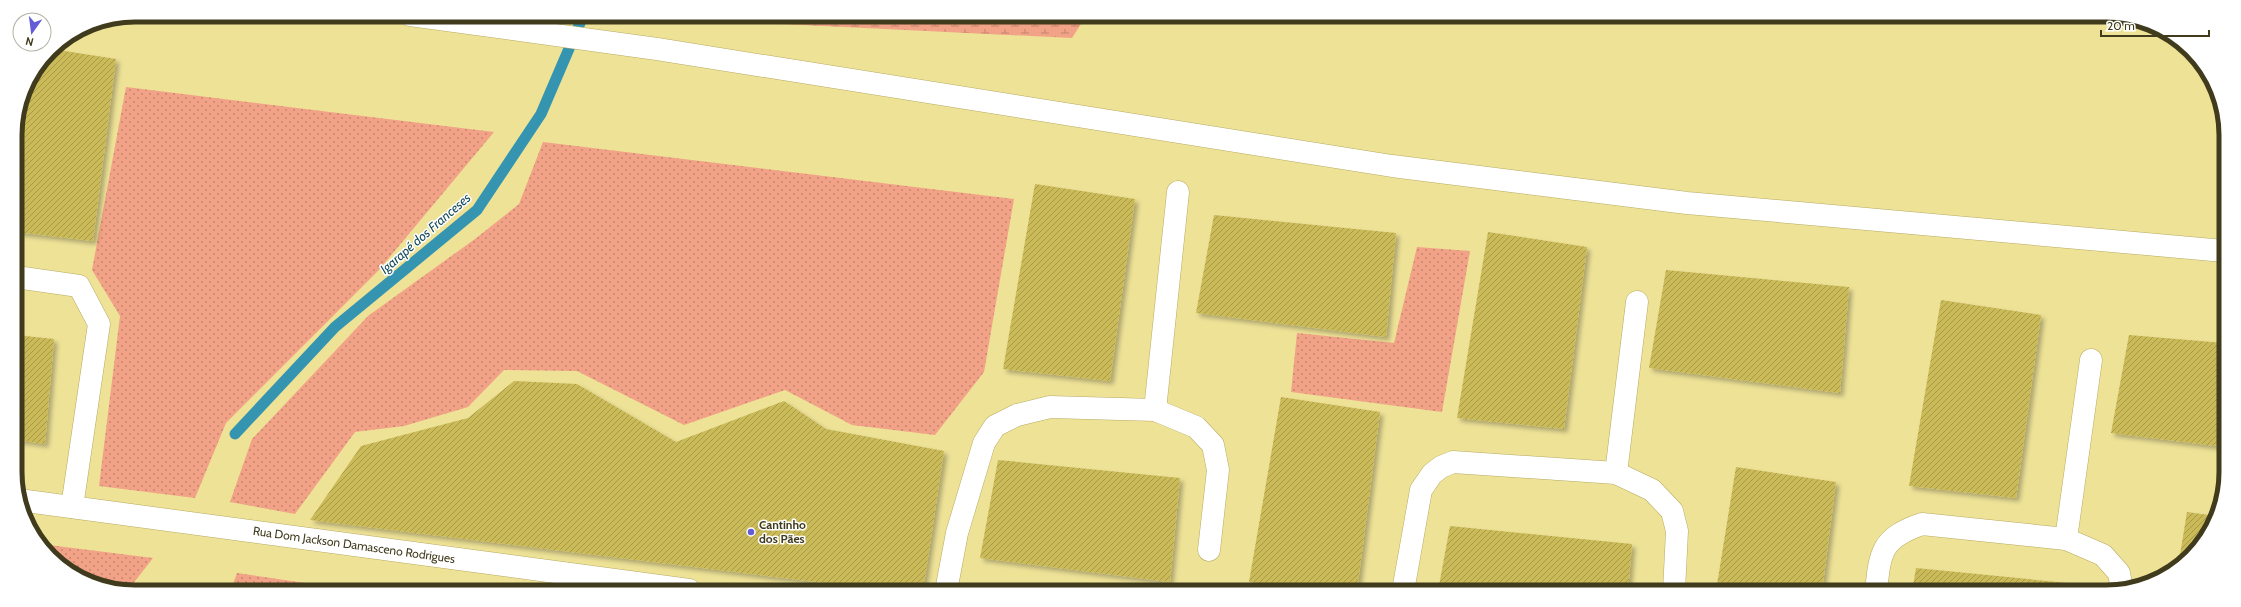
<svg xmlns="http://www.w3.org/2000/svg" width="2241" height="607" viewBox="0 0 2241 607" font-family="Cabin,sans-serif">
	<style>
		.wetland { fill: url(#wetland-marsh) }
		.park { fill: url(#park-dots) }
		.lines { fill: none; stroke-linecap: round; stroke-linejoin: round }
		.stream { stroke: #3595b0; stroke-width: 11 }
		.building { fill: url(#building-hatch); filter: url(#shadow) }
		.minor-casing { stroke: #b7ab62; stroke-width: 23 }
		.minor { stroke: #fff; stroke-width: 22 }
		.poi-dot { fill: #625dd6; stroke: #fff; stroke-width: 1.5 }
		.labels { text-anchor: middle; stroke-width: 3; stroke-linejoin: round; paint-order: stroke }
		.poi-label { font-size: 12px; font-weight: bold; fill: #403b1c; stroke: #fff; text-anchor: start }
		.street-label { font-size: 12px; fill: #403b1c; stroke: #fff }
		.water-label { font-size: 13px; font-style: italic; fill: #164c5a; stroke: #fff }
		.rim { fill: none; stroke: #403b1c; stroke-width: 5 }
	</style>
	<defs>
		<pattern id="wetland-marsh" width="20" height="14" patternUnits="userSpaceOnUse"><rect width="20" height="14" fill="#f2a286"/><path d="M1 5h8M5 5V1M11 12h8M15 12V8" fill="none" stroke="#c5856d"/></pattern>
		<pattern id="park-dots" width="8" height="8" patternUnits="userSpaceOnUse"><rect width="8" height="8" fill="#f2a286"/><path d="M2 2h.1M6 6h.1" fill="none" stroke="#c5856d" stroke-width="1.8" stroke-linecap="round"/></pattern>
		<pattern id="building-hatch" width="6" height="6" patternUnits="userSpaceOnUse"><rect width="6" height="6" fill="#cbbb59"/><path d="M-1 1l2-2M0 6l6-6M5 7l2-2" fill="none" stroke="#a69949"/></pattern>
		<filter id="shadow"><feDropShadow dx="3.5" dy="3.5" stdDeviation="2" flood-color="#0004"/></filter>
	</defs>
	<rect width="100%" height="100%" fill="#eee297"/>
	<path class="wetland" d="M618,16H1086L1072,38Z"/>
	<g class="park">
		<path d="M126,87L494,132L378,271L226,423L195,498L99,486L120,316L92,270Z"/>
		<path d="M543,142L1014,199L984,372L935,435L852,425L785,390L684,425L577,371L504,370L468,407L404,426L355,432L295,514L230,502L252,439L368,316L475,239L519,204Z"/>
		<path d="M1417,247L1470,251L1442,412L1291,392L1297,333L1394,343Z"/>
		<path d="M41,544L153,558L128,590C94,590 61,572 41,544Z"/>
		<path d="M237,573L352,590H231Z"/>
	</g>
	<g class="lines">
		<path class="stream" d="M235,434L335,327L477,210L541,114L583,16"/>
	</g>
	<g class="building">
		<path d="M52,49L116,59L93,241L16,232L15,127L24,89Z"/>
		<path d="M1035,184L1135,199L1110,381L1003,369Z"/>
		<path d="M1214,215L1396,233L1386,337L1196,313Z"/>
		<path d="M1488,232L1587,247L1564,429L1457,418Z"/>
		<path d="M1666,270L1849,287L1840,393L1649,368Z"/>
		<path d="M1941,300L2041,315L2016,498L1909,486Z"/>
		<path d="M16,335L54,339L45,444L17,440Z"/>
		<path d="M2129,335L2224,343V447L2111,433Z"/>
		<path d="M514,381L577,384L676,442L784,401L826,429L944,451L923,591L882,590L310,520L361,446L468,418Z"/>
		<path d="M1281,397L1380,412L1357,591H1327L1249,582Z"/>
		<path d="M998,460L1180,478L1170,582L980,558Z"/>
		<path d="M1736,467L1836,482L1822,591H1716Z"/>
		<path d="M2187,512L2216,516L2210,532L2185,562L2178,567Z"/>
		<path d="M1450,526L1632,544L1628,591H1438Z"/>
		<path d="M1916,568L2098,586V592H1912Z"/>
	</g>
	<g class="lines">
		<g class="minor-casing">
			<g id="minor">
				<path d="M410,15L657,49L1392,166L1687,203L2224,251"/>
				<path d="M16,277L79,286L99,324L72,507"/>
				<path d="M1155,410L1178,192"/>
				<path d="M1616,473L1637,302"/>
				<path d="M19,500L689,590"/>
				<path d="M2066,539L2091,360"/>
				<path d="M946,591L957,533L984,443L995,426L1017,415L1050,407L1155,410L1196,427L1213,445L1218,470L1209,550"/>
				<path d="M1403,591L1421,490L1432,474L1441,467L1453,462L1616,473L1652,490L1672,511L1677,531L1674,591"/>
				<path d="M1876,592C1880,552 1881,538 1922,524L2066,539L2103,555L2119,573L2122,590"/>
			</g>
		</g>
		<use href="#minor" class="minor"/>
	</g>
	<circle class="poi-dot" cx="751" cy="532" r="4"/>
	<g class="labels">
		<g class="poi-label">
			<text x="759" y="529">Cantinho<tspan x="759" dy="14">dos Pães</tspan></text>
		</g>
		<g class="street-label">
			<text transform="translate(354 545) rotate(8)" y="4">Rua Dom Jackson Damasceno Rodrigues</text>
		</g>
		<g class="water-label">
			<text transform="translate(425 233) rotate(-41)" y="5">Igarapé dos Franceses</text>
		</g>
	</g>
	<path d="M0 0H2241V607H0ZM135 22H2106A113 113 0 0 1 2219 135V472A113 113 0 0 1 2106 585H135A113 113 0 0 1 22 472V135A113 113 0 0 1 135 22Z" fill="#fff" fill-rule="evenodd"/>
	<path class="rim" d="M135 22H2106A113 113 0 0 1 2219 135V472A113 113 0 0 1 2106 585H135A113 113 0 0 1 22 472V135A113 113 0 0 1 135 22Z"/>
	<g transform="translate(32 32) rotate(194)"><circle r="19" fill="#ffffff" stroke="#b3b1a4"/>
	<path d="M0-3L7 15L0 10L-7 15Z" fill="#625dd6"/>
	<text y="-6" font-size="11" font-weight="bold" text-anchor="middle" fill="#403b1c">N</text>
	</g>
	<path d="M2101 30v6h108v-6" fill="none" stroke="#403b1c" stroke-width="2"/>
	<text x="2107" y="30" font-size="12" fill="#403b1c" stroke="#ffffff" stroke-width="3" paint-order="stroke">20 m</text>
</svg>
